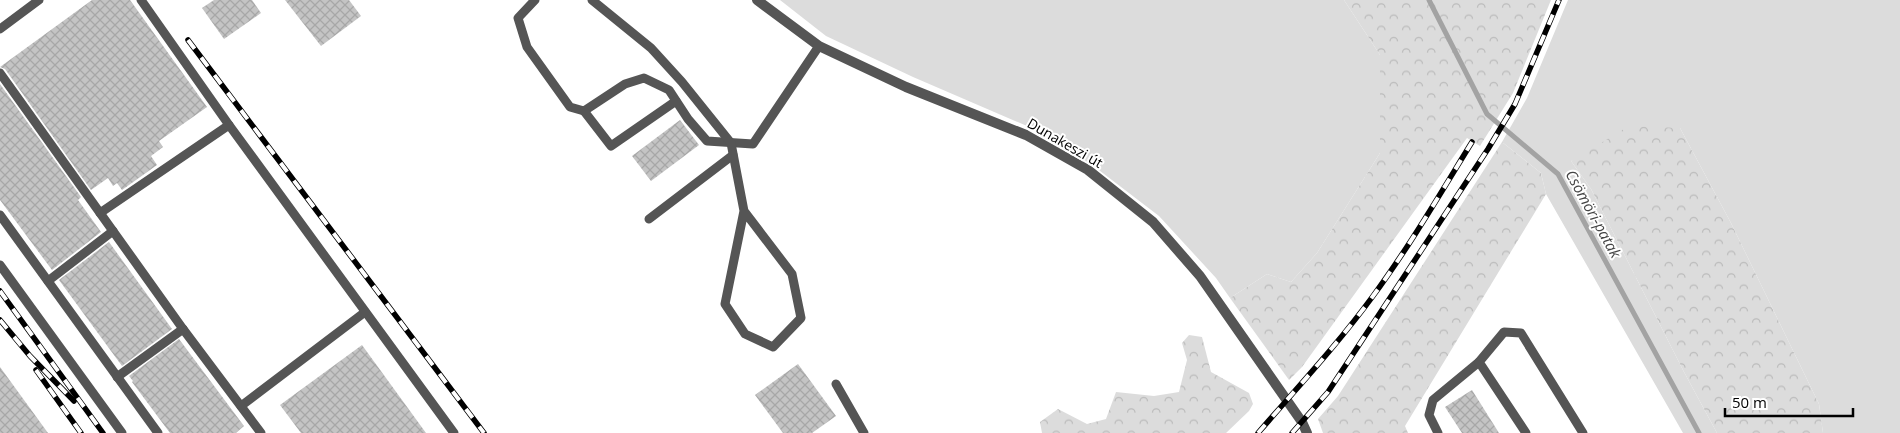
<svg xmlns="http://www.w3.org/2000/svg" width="1900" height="433" viewBox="0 0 1900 433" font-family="'Open Sans',sans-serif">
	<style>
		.grass { fill: #dcdcdc }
		.forest { fill: url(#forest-crowns) }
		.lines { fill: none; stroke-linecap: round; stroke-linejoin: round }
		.stream { stroke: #a3a3a3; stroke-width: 5 }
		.building { fill: url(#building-cross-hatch) }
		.service { stroke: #555; stroke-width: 9 }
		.tertiary { stroke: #555; stroke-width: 10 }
		.rail-casing { stroke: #000; stroke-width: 5.5 }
		.rail { stroke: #fff; stroke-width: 4; stroke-dasharray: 11; stroke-linecap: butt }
		.labels { text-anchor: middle; stroke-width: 4; stroke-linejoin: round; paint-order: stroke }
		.street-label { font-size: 14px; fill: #000; stroke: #fff }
		.water-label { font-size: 15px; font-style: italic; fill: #444; stroke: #fff }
	</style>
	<defs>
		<pattern id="forest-crowns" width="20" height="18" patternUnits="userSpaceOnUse" patternTransform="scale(1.25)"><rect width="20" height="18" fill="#dcdcdc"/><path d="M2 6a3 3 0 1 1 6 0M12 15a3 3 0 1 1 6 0" fill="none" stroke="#bbb"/></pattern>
		<pattern id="building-cross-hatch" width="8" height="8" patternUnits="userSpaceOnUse" patternTransform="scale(1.25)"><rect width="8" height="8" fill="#c4c4c4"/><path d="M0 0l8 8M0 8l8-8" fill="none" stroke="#a7a7a7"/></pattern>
	</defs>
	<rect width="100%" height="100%" fill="#fff"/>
	<g class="grass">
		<path d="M780,0H1344L1380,55V153L1317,253L1291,282L1267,274L1230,298L1216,278L1159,216L1091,164L1027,126L913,77L826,36Z"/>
		<path d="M1568,0H1900V433H1823L1819,404L1731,223L1680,128L1571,161L1591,189L1684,372L1717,433H1683L1546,194L1541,173L1502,142L1527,98Z"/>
	</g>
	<g class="forest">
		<path d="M1344,0H1551L1513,93L1480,146L1467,138L1302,367L1289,380L1230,298L1267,274L1291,282L1317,253L1380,153V55Z"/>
		<path d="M1629,126L1680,128L1731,223L1819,404L1823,433H1717L1684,372L1591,189L1571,161Z"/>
		<path d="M1502,142L1541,173L1546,194L1405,426L1408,433H1323L1318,419L1338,396Z"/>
		<path d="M1189,335L1202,337L1211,372L1249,393L1253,404L1249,411L1226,433H1042L1040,422L1058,409L1087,424L1106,419L1116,392L1154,396L1179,392L1187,360L1182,343Z"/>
	</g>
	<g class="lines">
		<path class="stream" d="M1429,0L1487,114L1558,174L1699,433"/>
	</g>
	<g class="building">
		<path d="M92,0H130L207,107L159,141L163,147L151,156L157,165L122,190L117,183L113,186L108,178L91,190L5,69L0,67Z"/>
		<path d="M214,0H252L261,13L224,39L202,8Z"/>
		<path d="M285,0H349L361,16L321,46Z"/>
		<path d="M0,84L81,197L78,200L101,232L52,270L0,200Z"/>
		<path d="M680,120L699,145L651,181L632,156Z"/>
		<path d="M109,242L172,329L122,366L59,280Z"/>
		<path d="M179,339L244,426L236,433H170L132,382L133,381L129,376Z"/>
		<path d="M362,345L426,433H301L280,405Z"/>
		<path d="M798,364L836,416L812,433H783L755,395Z"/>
		<path d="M0,367L48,433H0Z"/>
		<path d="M1472,390L1499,433H1462L1445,407Z"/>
	</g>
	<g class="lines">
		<g class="service">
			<path d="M141,0L229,125L454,433"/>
			<path d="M535,0L518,18L527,47L570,107L584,111L625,84L644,78L669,90L688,119L707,141L753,144L819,46"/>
			<path d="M592,0L651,48L682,82L731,143L744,211L792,274L801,318L773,347L745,334L725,304L744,211"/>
			<path d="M0,29L39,0"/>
			<path d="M0,73L183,329L261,433"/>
			<path d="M584,111L611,146L676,101"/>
			<path d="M100,213L229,125"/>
			<path d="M0,215L158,433"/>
			<path d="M649,219L733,155"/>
			<path d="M0,265L122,433"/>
			<path d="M48,281L113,231"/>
			<path d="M117,377L183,329"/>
			<path d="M836,384L864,433"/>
			<path d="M241,406L365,312"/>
			<path d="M1438,433L1429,415L1433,400L1479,362"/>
			<path d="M1526,433L1479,362L1504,332L1521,333L1583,433"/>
		</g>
		<path class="tertiary" d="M757,0L819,46L906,87L1026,135L1088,170L1153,222L1200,276L1302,422L1307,433"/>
		<g class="rail-casing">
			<g id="rail">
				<path d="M188,40L484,433"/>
				<path d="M0,291L103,433"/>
				<path d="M0,320L30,356L74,401"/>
				<path d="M36,370L81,433"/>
				<path d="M1258,433C1297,388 1338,344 1373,296C1409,247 1440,194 1472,142"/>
				<path d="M1292,433L1328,392L1488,149L1515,104L1559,0"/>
			</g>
		</g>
		<use href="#rail" class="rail"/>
	</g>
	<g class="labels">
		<g class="street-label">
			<text transform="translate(1065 143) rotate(30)" y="5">Dunakeszi út</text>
		</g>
		<g class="water-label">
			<text transform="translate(1593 214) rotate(61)" y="5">Csömöri-patak</text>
		</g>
	</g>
	<path d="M1725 408v8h128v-8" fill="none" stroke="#000000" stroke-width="2.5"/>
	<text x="1732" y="408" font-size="15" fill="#000000" stroke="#ffffff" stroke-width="4" paint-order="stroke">50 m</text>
</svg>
